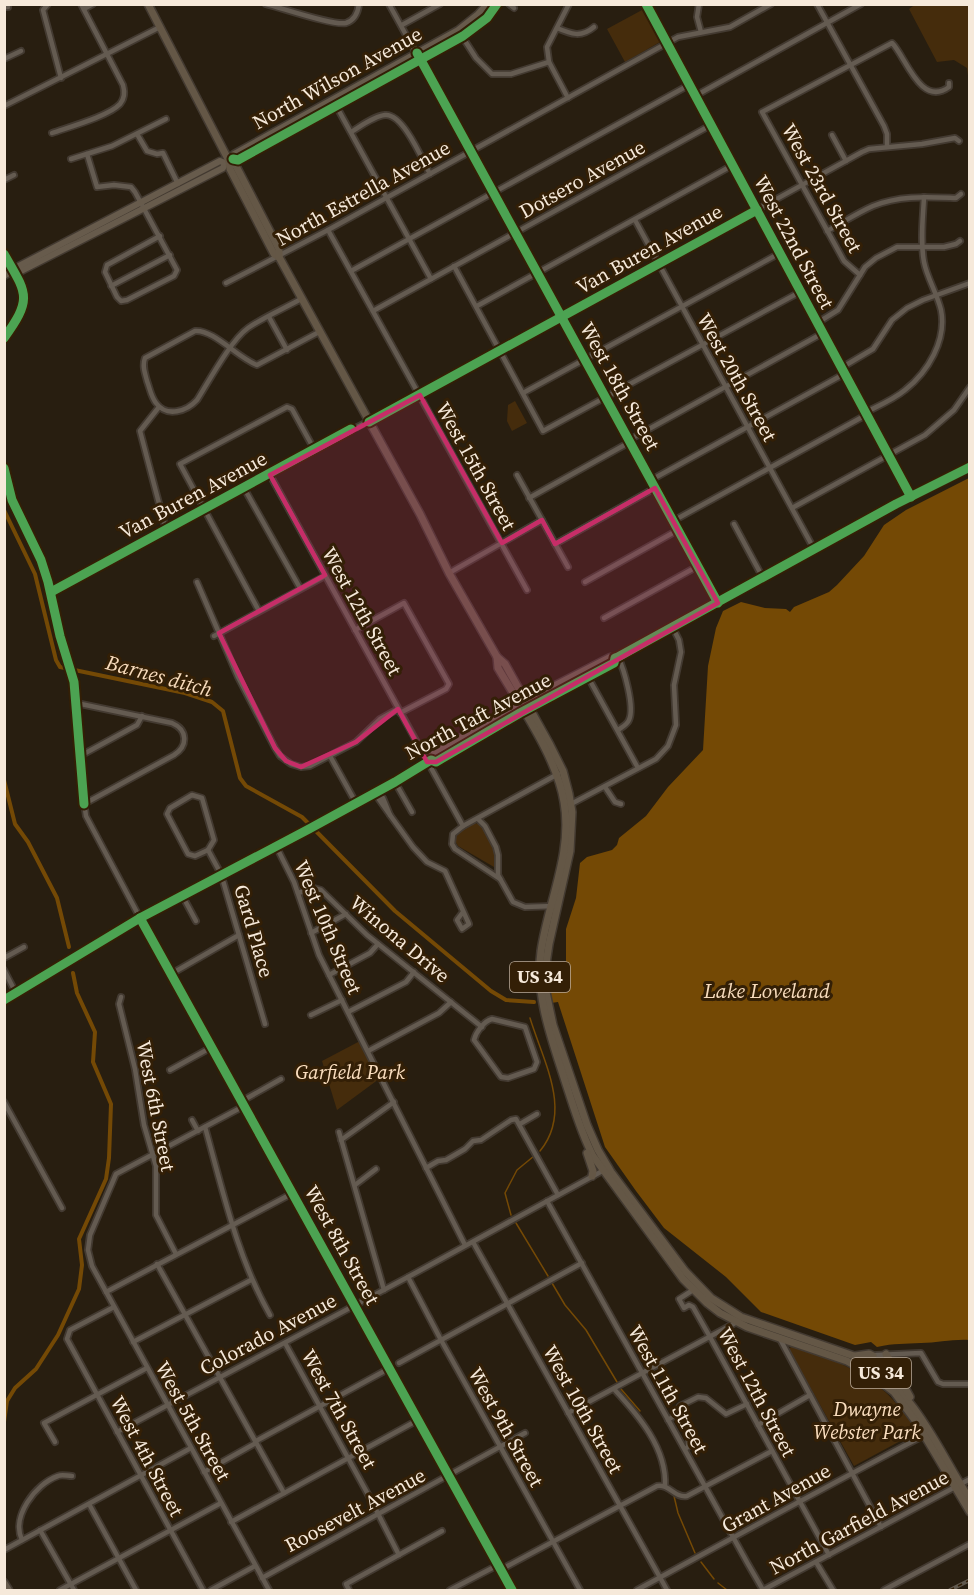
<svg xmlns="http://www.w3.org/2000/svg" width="974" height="1595" viewBox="0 0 974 1595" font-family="'Source Serif 4',serif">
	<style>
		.green { fill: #452c0c }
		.water { fill: #744905 }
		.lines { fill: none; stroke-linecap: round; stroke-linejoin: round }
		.stream { stroke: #744905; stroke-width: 1.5 }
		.canal { stroke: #744905; stroke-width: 4 }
		.minor-casing { stroke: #433a31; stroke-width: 8 }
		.major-casing { stroke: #433a31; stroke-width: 9 }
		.highway-casing { stroke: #433a31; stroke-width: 10 }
		.minor { stroke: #645b51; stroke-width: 4.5 }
		.major { stroke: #675b4c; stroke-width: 6 }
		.highway { stroke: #645746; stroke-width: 7 }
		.rail-casing { stroke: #61594e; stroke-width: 4 }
		.rail { stroke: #331f06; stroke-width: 1.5; stroke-dasharray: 4.5; stroke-linecap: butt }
		.cycleway-casing { stroke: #331f06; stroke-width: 13 }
		.cycleway { stroke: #4ca352; stroke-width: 9 }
		.marked { fill: #c72d68; fill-opacity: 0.2; stroke: #c72d68; stroke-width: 4.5; stroke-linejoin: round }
		.labels { text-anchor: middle; stroke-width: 6; stroke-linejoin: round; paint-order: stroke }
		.shield { fill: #331f06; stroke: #bcac9a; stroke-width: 1.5 }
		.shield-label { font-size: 18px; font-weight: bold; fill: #f6e9da }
		.street-label { font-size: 20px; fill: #f6e9da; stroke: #331f06 }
		.park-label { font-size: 20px; font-style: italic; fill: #fbdfc0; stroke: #331f06 }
		.water-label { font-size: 21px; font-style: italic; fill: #f7dbbc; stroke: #331f06 }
	</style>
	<rect width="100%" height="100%" fill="#281e10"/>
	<g class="green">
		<path d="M916,4L969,5V83L967,68L954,60L937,62L909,9Z"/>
		<path d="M642,10L660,42L625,62L607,29Z"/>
		<path d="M515,401L527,423L512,431L507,421L508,405Z"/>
		<path d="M473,823L480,824L483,827L495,850L494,867L458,846L455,841L457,832Z"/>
		<path d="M360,1041L379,1079L337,1110L322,1061Z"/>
		<path d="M792,1346C851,1366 883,1377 917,1432L854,1466L789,1349Z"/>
	</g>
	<path class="water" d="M969,478V1340C953,1339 937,1343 921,1343C904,1344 895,1343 877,1347L871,1342L855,1345L761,1312L726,1277L664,1228L636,1191L605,1147L558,1002L551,1003L549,991L557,990L559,979L566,966V929L576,898L580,863L587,857L612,850L617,845L619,838L646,816L668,787L703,750L708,666L716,628L723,611L741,602L765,608L786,609L790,612L794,607L829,592L837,585L864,556L884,525L906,510Z"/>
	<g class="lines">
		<g class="stream">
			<path d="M530,1018C543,1061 573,1111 540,1151"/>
			<path d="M511,1215L505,1193L517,1170L534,1156"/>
			<path d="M516,1223L548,1276"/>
			<path d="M552,1283L565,1305L586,1330L617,1382"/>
			<path d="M621,1389L640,1411"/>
			<path d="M674,1496L678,1513L695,1553"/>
			<path d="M701,1562L714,1579"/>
			<path d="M718,1583L727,1590"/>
		</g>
		<g class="canal">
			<path d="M4,510L35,574L56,660L60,667L185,693L212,702L223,711L240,778L246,786L302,817L395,911L491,991L506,1000L534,1002"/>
			<path d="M4,780L15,824L28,842L57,898L69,947"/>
			<path d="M4,1422L7,1401L15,1388L36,1369L58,1335L79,1289L82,1265L79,1239L106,1179L109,1158L111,1104L93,1062L95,1032L77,993L73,973"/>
		</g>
		<g class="minor-casing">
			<g id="minor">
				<path d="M48,4L43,10L61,78"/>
				<path d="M266,4C282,8 334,26 346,23C355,20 358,13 359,4"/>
				<path d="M389,4L718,603"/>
				<path d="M509,4L514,8"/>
				<path d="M646,4L911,497"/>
				<path d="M699,4L697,17L701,32"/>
				<path d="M817,4L884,126L887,134V147"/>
				<path d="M4,7H8"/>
				<path d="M84,9L93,4"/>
				<path d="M402,25L440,4"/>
				<path d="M557,28C571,34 581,38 594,27"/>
				<path d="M458,30L476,58L492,74H511L549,62"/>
				<path d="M4,59L21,51"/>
				<path d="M695,96L861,4"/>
				<path d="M568,98L549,62L547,47L569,4"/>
				<path d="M333,100L431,279"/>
				<path d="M4,106L160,27"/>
				<path d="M351,132C361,126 374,116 385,115C403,113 422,159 430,174"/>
				<path d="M52,133C69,127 109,116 120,104C125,98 125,92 123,85L81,4"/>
				<path d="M137,134L147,151L157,154L163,153L178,184"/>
				<path d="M832,135L846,161"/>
				<path d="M87,154L97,187L114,185L131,187L135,192L177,270L174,276L127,300L121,301L117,297L105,272L107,265L160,236"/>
				<path d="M71,159L112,146L166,119"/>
				<path d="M4,180L14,175"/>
				<path d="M635,220L814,549"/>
				<path d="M328,230L527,590"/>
				<path d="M827,231C842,223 857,213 873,206C900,195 928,197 956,198L961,194"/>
				<path d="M4,254C27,294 33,298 4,338"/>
				<path d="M454,266L543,431L800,292"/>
				<path d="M351,271L689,85"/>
				<path d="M860,275L844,261L762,112L892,43C905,55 920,108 949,87V83"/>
				<path d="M226,283L328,230L678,37L730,27L771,4"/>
				<path d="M111,286L170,255"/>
				<path d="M301,299C283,309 264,317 248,328C231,340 209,381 197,400C187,411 167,418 156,403C151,397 150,389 147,381C145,373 142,366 145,358L195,331C213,329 238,358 257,365L319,332"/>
				<path d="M477,306L733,165"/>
				<path d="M373,311L711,125"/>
				<path d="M269,317L287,350"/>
				<path d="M817,323L838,310L865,267L876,258L897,247H944L956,244L960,241"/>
				<path d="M841,368L873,349L892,320L907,308L923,300L970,283"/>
				<path d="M523,393L780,253"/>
				<path d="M159,407L140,431L166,530"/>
				<path d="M864,413C878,406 893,400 905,390C928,372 947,340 941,310C937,293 927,278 924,262C920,241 923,218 924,197"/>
				<path d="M629,440L823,333"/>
				<path d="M4,468L12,500L41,560L48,582L60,636L74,682L82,788L86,816L140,918L512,1590"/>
				<path d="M270,475L463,826"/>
				<path d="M517,475L568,567"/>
				<path d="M651,480L844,374"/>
				<path d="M244,488L300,588"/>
				<path d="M529,498L630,442"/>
				<path d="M792,508L925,435L954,410L970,387"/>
				<path d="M673,521L866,415"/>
				<path d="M734,524L763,578"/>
				<path d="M555,544L655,488"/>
				<path d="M449,573L542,520"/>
				<path d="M197,582L238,677L275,748L280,756L291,764L301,767L310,766L356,742L380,719L398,709"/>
				<path d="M585,582L678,530"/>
				<path d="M51,592L314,449L420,395L862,152L869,149L922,144L955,138L959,141"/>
				<path d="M259,611L180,464L287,407L292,409L314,449"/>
				<path d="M604,618L698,566"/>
				<path d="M355,630L404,603L449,684L446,689L400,713"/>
				<path d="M214,636L325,576"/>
				<path d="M588,677L638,768"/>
				<path d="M76,703L172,723C188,730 188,746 174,755L84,804"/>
				<path d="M618,730C622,727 627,725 629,720C635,707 624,669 618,657"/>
				<path d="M80,756L137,725L142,716"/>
				<path d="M330,756L356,803"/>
				<path d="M395,782L412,812"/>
				<path d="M605,787L615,802L621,804"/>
				<path d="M377,792L378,798L390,815L383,798L378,794"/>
				<path d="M192,795L202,798L214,840L208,850L195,856L188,854L167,814L170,808Z"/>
				<path d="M571,804L656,759L668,746L676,725L674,685L681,652L679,640L673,628"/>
				<path d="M390,815L413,847L427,862L445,871L469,924L462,929L457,920L463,912"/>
				<path d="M478,819L485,826L496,847L498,855V875L513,902L525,907L554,906"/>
				<path d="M276,846L294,882L319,955L465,1245"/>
				<path d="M208,850L221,874L265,1024"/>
				<path d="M500,879L455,849L452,844L453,834L463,826L558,774"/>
				<path d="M298,893L314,888L321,890L367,935L482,1027"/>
				<path d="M182,895L196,921"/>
				<path d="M311,933L346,914"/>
				<path d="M4,958L24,947"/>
				<path d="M4,970L16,993"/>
				<path d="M171,974L239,935"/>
				<path d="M329,975L370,953L378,944"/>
				<path d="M121,997L119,1004L135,1069L144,1125L156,1166V1215L176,1254"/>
				<path d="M348,1012L406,982L414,972"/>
				<path d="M311,1015L342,1000"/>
				<path d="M492,1019L525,1027L537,1062L534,1069L508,1078L501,1077L474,1040C476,1032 484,1021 492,1019Z"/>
				<path d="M368,1051L439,1013L451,1002"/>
				<path d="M170,1070L212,1047"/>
				<path d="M242,1101L281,1079"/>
				<path d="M4,1102L62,1208"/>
				<path d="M244,1106L116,1174L90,1235L88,1250L92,1266L269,1590"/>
				<path d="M192,1120L198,1131"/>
				<path d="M520,1124L537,1114"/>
				<path d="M205,1127C223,1191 237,1257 270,1315"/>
				<path d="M339,1132L384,1290"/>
				<path d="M341,1140L394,1102"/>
				<path d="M426,1168L438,1161L446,1160L465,1149L473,1141L481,1140L511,1120L516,1119L558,1195"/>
				<path d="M355,1185L376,1169"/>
				<path d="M547,1201C614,1322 681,1443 748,1564L763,1590L970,1479"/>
				<path d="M473,1242L667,1590"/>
				<path d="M157,1264L284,1493"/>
				<path d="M408,1277L441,1340L580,1590"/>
				<path d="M693,1290L679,1299L684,1308L689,1305L693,1307L710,1337L829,1555"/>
				<path d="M106,1292L293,1193"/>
				<path d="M114,1307L70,1330L67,1339L203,1590"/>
				<path d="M780,1339L881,1527"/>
				<path d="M133,1342L251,1280"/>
				<path d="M285,1343L370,1498L399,1555"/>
				<path d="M399,1363L582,1263"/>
				<path d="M866,1365L870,1359L876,1355L921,1353L938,1382L943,1384H970"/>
				<path d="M614,1389C638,1415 667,1448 665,1486"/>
				<path d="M568,1413L737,1322"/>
				<path d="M676,1414C689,1423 691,1432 688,1447L685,1449"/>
				<path d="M668,1420L674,1416L680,1406L698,1397L706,1398L726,1414L747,1404"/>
				<path d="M758,1425L810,1395"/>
				<path d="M117,1432L408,1277L606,1169"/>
				<path d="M256,1441L390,1368"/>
				<path d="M55,1442L44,1423L147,1368"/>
				<path d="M204,1472L256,1443"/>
				<path d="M89,1504L136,1590"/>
				<path d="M231,1522L418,1420"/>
				<path d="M40,1530L74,1590"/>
				<path d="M22,1540C11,1517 35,1484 58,1476C62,1474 67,1476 72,1476"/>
				<path d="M4,1550L191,1448"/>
				<path d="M816,1562L833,1590"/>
				<path d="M500,1570L657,1486C670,1484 674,1498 687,1496L772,1451"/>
				<path d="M262,1578L525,1433"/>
				<path d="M60,1590L221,1503"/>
				<path d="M211,1590L255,1566"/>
				<path d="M349,1590L346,1584L348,1583L442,1531"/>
				<path d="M450,1590L498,1565"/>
				<path d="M637,1590C733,1538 828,1485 925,1435"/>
				<path d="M884,1590L970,1544"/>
			</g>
		</g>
		<g class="major-casing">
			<g id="major">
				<path d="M233,159L238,160L463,36L487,18L497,4"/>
				<path d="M14,271H21L223,168L225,163L233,159L234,154L458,30L478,14L487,4"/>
				<path d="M4,276L19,266L220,161L225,163"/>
				<path d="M431,760L432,754L526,700L610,657L615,658"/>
				<path d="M4,1000L140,918L309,829L395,782L431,760L436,762L520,713L614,663L615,658L618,657L896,504L970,467"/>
				<path d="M4,1582L9,1590"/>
			</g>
		</g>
		<g class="highway-casing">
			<g id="highway">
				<path d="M148,4L229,161L230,169L274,254L279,257L420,514L449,573L497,657L505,664L550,745L563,771L569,794L572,812L570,851L549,944L546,964V992L553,1025L587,1125L598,1150L611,1172L685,1271L711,1298L741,1317L854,1356C918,1392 933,1442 970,1500"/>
				<path d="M229,161L236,166L279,249V257"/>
				<path d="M497,657L498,668C521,707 557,758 564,802C573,853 548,902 541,951C535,997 552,1040 566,1084C574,1108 581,1133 593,1156L683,1279L707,1303L720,1313L747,1327L847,1361L872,1375L894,1392L917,1423L970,1512"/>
				<path d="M587,1153L593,1171L592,1176"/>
				<path d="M886,1354L910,1397"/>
				<path d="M855,1356L869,1354L873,1356"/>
			</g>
		</g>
		<use href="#minor" class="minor"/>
		<use href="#major" class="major"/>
		<use href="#highway" class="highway"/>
		<g class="rail-casing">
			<path id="rail" d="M950,1590L970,1580"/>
		</g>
		<use href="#rail" class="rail"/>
		<g class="cycleway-casing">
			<g id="cycleway">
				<path d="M646,4L911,497"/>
				<path d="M417,53L718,603"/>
				<path d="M233,159L238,160L463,36L487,18L497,4"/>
				<path d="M4,254C27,294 33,298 4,338"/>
				<path d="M369,422L757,210"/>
				<path d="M4,468L12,500L41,560L48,582L60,636L74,682L84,804"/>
				<path d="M51,592L351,429"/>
				<path d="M140,918L512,1590"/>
				<path d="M4,1000L140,918L309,829L395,782L431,760L436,762L520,713L614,663L615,658L618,657L896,504L970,467"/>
			</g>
		</g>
		<use href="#cycleway" class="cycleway"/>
	</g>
	<path class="marked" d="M420,395L502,543L542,520L555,544L655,488L718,603L436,762H427L398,709L356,742L301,767L286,761L275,748L219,633L325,575L270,475Z"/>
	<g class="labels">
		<g class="shield">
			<rect x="510" y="962" width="60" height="30" rx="4.5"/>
			<rect x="851" y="1358" width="60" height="30" rx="4.5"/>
		</g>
		<g class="shield-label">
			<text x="540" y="983">US 34</text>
			<text x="881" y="1379">US 34</text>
		</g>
		<g class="street-label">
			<text transform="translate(337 78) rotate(-29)" y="7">North Wilson Avenue</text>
			<text transform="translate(582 179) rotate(-29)" y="7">Dotsero Avenue</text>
			<text transform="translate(822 188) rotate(61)" y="7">West 23rd Street</text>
			<text transform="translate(363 193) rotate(-29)" y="7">North Estrella Avenue</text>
			<text transform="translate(794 242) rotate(62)" y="7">West 22nd Street</text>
			<text transform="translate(649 249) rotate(-29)" y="7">Van Buren Avenue</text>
			<text transform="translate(737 377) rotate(61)" y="7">West 20th Street</text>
			<text transform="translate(620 386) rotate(61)" y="7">West 18th Street</text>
			<text transform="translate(476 466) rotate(61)" y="7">West 15th Street</text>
			<text transform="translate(193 495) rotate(-28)" y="7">Van Buren Avenue</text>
			<text transform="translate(362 611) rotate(61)" y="7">West 12th Street</text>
			<text transform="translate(478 716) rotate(-28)" y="7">North Taft Avenue</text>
			<text transform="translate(328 927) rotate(67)" y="7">West 10th Street</text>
			<text transform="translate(254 931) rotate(74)" y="7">Gard Place</text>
			<text transform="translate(400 939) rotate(40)" y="7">Winona Drive</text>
			<text transform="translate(156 1106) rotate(79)" y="7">West 6th Street</text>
			<text transform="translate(342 1245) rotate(61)" y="7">West 8th Street</text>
			<text transform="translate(268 1334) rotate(-28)" y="7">Colorado Avenue</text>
			<text transform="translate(668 1389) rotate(61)" y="7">West 11th Street</text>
			<text transform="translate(757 1392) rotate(62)" y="7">West 12th Street</text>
			<text transform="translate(339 1409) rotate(61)" y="7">West 7th Street</text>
			<text transform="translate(583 1409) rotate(61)" y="7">West 10th Street</text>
			<text transform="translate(193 1421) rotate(61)" y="7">West 5th Street</text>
			<text transform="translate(506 1427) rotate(61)" y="7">West 9th Street</text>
			<text transform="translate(147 1456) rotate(62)" y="7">West 4th Street</text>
			<text transform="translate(776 1498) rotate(-29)" y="7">Grant Avenue</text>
			<text transform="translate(355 1510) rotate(-28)" y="7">Roosevelt Avenue</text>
			<text transform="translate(859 1522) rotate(-28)" y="7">North Garfield Avenue</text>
		</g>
		<g class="park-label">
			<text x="350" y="1079">Garfield Park</text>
			<text x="867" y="1416">Dwayne<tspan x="867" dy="23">Webster Park</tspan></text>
		</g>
		<g class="water-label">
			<text transform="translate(159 676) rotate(15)" y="7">Barnes ditch</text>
			<text x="767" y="998">Lake Loveland</text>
		</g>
	</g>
	<rect width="974" height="1595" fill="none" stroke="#f6e9da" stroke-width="12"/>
</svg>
